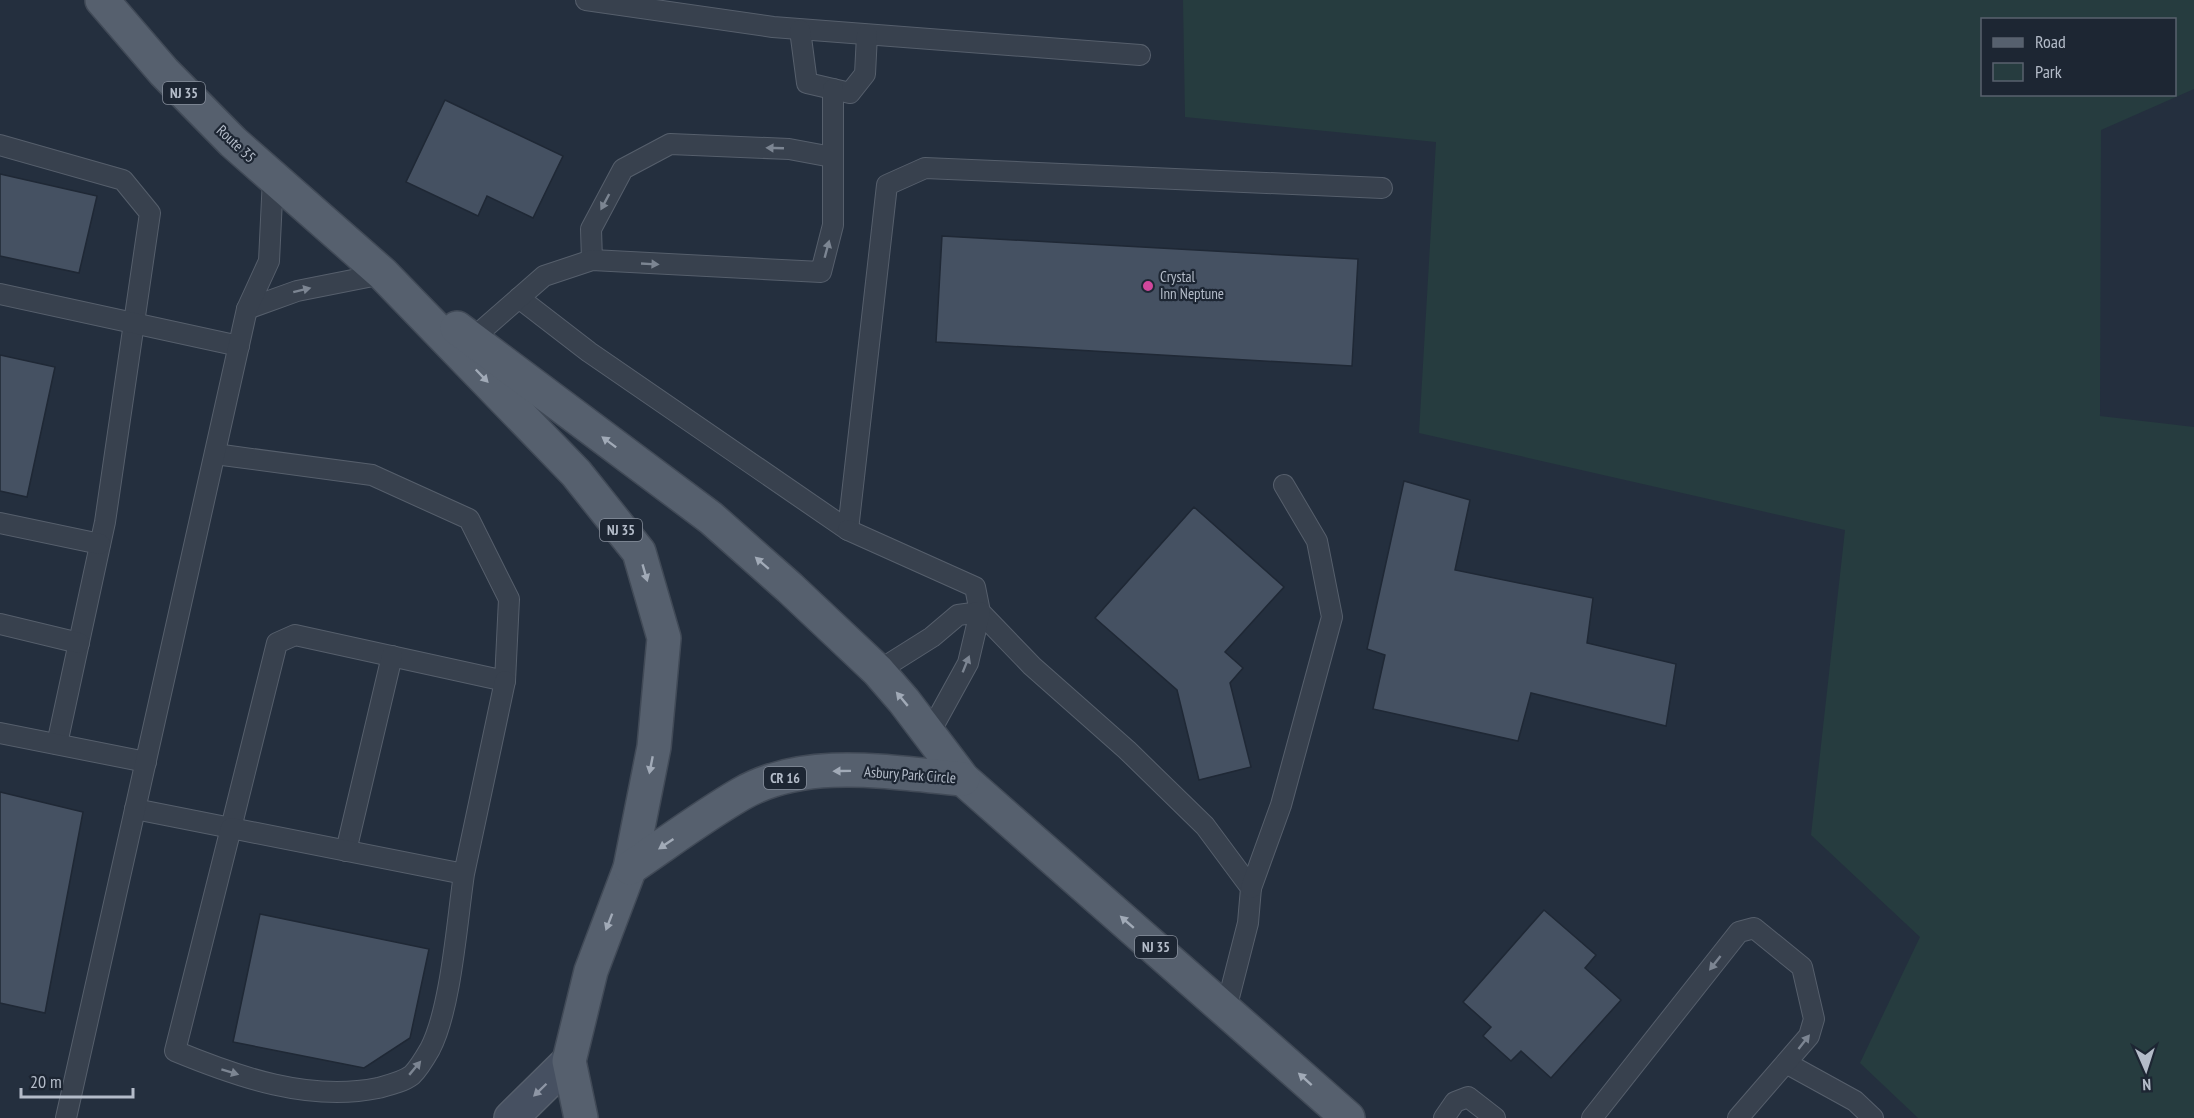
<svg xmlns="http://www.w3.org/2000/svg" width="2194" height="1118" viewBox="0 0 2194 1118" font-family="'PT Sans Narrow',sans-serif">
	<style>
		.green { fill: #263c3f; fill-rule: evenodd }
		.building { fill: #455162; stroke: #1f2835; stroke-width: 1.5 }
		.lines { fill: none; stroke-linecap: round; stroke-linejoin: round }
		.service-casing { stroke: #565f6c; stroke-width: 22 }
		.secondary-casing { stroke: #565f6c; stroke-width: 36 }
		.primary-casing { stroke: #414a57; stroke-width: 36 }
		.service { stroke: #38414e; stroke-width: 20 }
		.secondary { stroke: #465061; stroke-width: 33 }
		.primary { stroke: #56606e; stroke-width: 33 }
		.oneway { fill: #7c8592 }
		.oneway2 { fill: #a1aab7 }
		.oneway3 { fill: #8e96a5 }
		.hotel-dot { fill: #d1479c; stroke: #1d2633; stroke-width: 2 }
		.labels { text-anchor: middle; stroke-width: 4.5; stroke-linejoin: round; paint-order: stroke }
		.shield { fill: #1d2633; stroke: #878f9c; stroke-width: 1.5 }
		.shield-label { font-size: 14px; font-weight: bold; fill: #b4bcc9 }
		.street-label { font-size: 15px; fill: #b4bcc9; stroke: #1d2633 }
		.poi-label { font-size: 15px; fill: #b4bcc9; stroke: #1d2633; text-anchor: start }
	</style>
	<rect width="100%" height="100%" fill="#242f3e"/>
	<path class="green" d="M1183,0H2194V89L2101,130L2100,416L2194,427V1118H1918L1860,1063L1920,937L1811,835L1845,530L1419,433L1436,142L1185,117ZM1982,20H2174V94H1982Z"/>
	<g class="building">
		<path d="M445,100L563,156L533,218L487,196L478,216L406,182Z"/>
		<path d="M0,174L97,196L79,273L0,256Z"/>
		<path d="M942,236L1358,259L1352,366L936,342Z"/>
		<path d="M0,355L55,367L27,497L0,491Z"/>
		<path d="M1404,481L1470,500L1455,570L1593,598L1587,643L1676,664L1666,726L1531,693L1518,741L1373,709L1385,655L1367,649Z"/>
		<path d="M1194,507L1284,587L1225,652L1243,668L1230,683L1251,767L1199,780L1177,690L1095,618Z"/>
		<path d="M0,792L83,812L45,1013L0,1003Z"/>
		<path d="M1544,910L1596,955L1585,968L1621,1000L1551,1078L1521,1051L1511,1061L1483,1036L1491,1027L1463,1002Z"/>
		<path d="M260,914L429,949L410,1038L364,1068L233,1042Z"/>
	</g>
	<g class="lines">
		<g class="service-casing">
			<g id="service">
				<path d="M586,0L773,27L1140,55"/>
				<path d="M800,30L807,83L850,93L865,74L867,35"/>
				<path d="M0,145L123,180L150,213L105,522L57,744"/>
				<path d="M592,260L591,229L623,169L670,144L789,149L832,157"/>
				<path d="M0,294L239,346"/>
				<path d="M519,298L589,352L848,530L887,185L925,168L1382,188"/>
				<path d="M247,309L297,291L383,274"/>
				<path d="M472,339L544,276L592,260L821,272L833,225V89"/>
				<path d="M0,523L100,544"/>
				<path d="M848,530L975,587L980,612L1032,666L1127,750L1205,826L1251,888L1248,923L1226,1009"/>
				<path d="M0,624L79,643"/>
				<path d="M878,671L932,637L958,615L980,612L968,663L929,734"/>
				<path d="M0,733L146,762"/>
				<path d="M135,809L231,828L277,643L295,635L505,681L509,599L469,519L372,475L215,454"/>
				<path d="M346,851L392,656"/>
				<path d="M464,874C457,921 451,1009 430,1049C426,1056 418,1069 412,1075C403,1082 389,1085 378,1088C309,1102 238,1077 175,1051L231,828L464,874L505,681"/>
				<path d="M1251,888L1281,805L1332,617L1317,541L1284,485"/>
				<path d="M1786,1063L1855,1101L1873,1118"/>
				<path d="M66,1118L247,309L269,261L273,178"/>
				<path d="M1444,1118L1455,1102L1468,1097L1495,1118"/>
				<path d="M1592,1118L1739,932L1754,928L1802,967L1814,1019L1809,1036L1738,1118"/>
			</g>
		</g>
		<g class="secondary-casing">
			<path id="secondary" d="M511,1118L569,1061"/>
		</g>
		<g class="primary-casing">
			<g id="primary">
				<path d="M102,0L164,72L233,142L383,274L576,473L639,552L664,638L654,747L630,868L591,971L569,1061L581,1118"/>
				<path d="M457,328L711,518L790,588L878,671L904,701L963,779L1348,1118"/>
				<path d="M630,868C667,843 703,816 741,794C807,756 892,773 963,779"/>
			</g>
		</g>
		<use href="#service" class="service"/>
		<use href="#secondary" class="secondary"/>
		<use href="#primary" class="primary"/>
	</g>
	<defs><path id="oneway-solid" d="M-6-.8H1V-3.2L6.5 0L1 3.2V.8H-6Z" transform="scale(1.5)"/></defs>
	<g class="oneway">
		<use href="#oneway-solid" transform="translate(775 148) rotate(-178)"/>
		<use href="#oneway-solid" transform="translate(605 202) rotate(118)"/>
		<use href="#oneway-solid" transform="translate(827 249) rotate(-75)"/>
		<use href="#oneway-solid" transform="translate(650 264) rotate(3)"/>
		<use href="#oneway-solid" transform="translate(302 290) rotate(-14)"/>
		<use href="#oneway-solid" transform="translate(966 664) rotate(-68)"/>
		<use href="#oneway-solid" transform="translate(1715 963) rotate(128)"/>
		<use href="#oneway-solid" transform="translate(1804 1042) rotate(-52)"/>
		<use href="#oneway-solid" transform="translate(415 1068) rotate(-50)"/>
		<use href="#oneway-solid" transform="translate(230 1072) rotate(17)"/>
	</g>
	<g class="oneway2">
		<use href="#oneway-solid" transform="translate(482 376) rotate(46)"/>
		<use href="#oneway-solid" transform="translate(609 442) rotate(-143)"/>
		<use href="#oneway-solid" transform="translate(762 563) rotate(-139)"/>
		<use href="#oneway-solid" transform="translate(645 573) rotate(74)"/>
		<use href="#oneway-solid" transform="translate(902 699) rotate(-130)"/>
		<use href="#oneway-solid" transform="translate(651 765) rotate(101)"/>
		<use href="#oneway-solid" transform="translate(842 771) rotate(179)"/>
		<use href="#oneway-solid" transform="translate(666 844) rotate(146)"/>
		<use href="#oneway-solid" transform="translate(609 922) rotate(111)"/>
		<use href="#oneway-solid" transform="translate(1127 922) rotate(-139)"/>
		<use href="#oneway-solid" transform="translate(1305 1079) rotate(-138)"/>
	</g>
	<use class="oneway3" href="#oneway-solid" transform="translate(540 1090) rotate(136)"/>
	<circle class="hotel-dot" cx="1148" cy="286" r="6"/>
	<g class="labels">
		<g class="shield">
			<rect x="163" y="82" width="42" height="22" rx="4.5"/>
			<rect x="600" y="519" width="42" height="22" rx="4.5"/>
			<rect x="764" y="767" width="42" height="22" rx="4.5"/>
			<rect x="1135" y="936" width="42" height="22" rx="4.5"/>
		</g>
		<g class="shield-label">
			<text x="184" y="98">NJ 35</text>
			<text x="621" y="535">NJ 35</text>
			<text x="785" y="783">CR 16</text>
			<text x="1156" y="952">NJ 35</text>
		</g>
		<g class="street-label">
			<text transform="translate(236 144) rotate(43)" y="5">Route 35</text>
			<text transform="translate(910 775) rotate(4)" y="5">Asbury Park Circle</text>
		</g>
		<g class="poi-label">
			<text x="1160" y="282">Crystal<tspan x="1160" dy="17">Inn Neptune</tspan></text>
		</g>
	</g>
	<rect x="1981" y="18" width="195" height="78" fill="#1d2633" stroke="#59626f" stroke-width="1.5"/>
	<rect x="1993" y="38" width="30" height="9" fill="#56606e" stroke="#59626f" stroke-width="1.5"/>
	<text x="2035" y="48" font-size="18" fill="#b4bcc9">Road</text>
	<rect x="1993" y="63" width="30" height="18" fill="#263c3f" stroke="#59626f" stroke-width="1.5"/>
	<text x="2035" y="78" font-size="18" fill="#b4bcc9">Park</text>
	<g transform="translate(2146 1070) rotate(177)" stroke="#1d2633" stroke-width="4.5" paint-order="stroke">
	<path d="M0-4.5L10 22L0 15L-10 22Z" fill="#b4bcc9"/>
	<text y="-9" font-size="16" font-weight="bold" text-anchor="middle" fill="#b4bcc9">N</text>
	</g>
	<path d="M21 1088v9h112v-9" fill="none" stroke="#b4bcc9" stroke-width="3"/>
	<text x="30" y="1088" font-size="18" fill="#b4bcc9" stroke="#1d2633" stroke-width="4.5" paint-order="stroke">20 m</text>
</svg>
